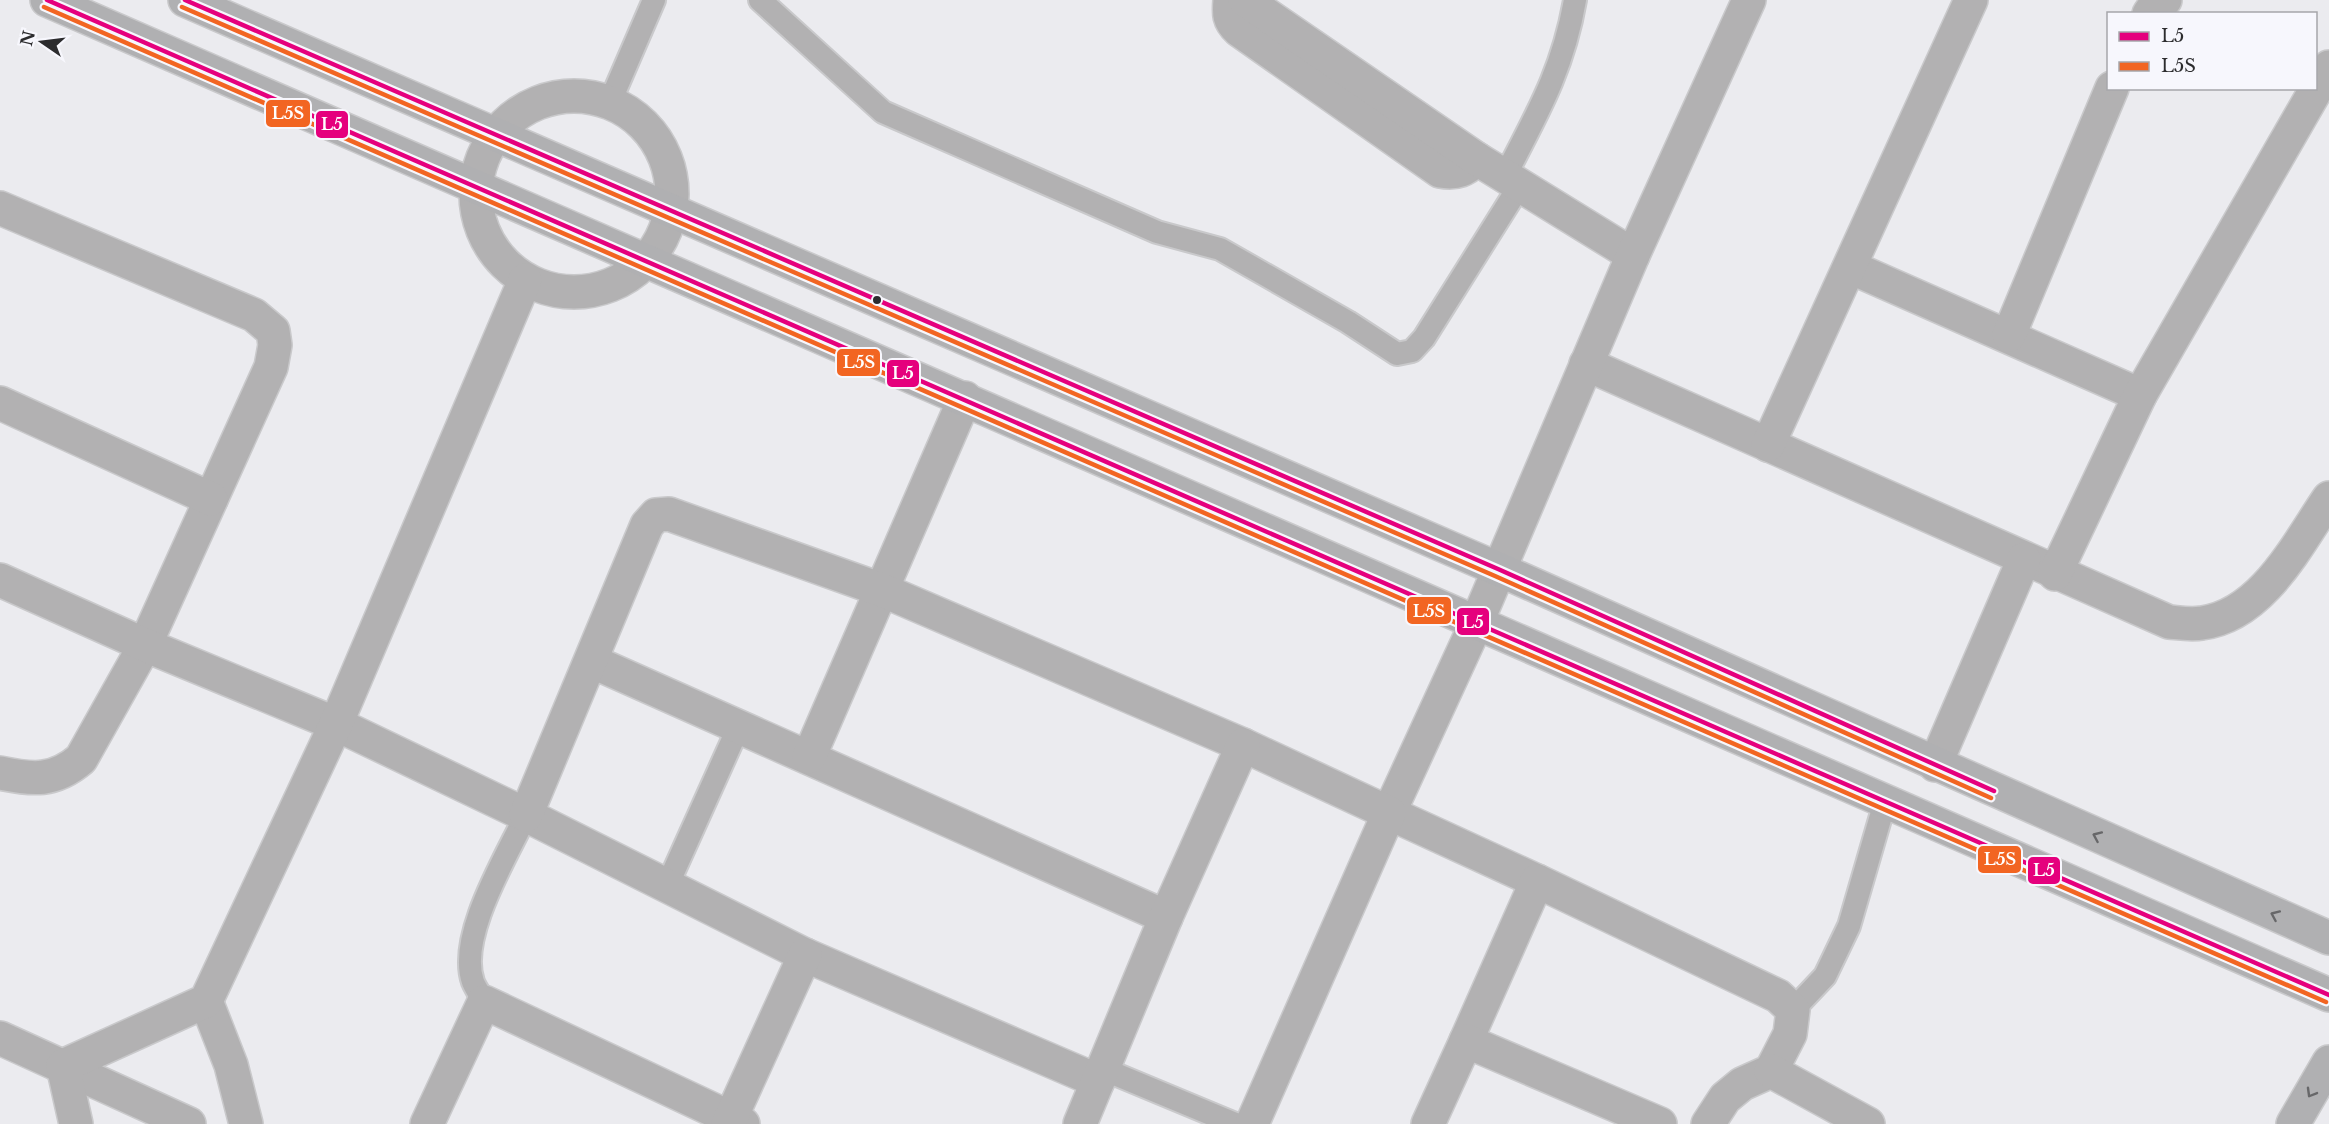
<svg xmlns="http://www.w3.org/2000/svg" width="2329" height="1124" viewBox="0 0 2329 1124" font-family="'Libre Baskerville',serif">
	<style>
		.lines { fill: none; stroke-linecap: round; stroke-linejoin: round }
		.service-casing { stroke: #c9c9cb; stroke-width: 26 }
		.minor-casing { stroke: #c9c9cb; stroke-width: 36 }
		.tertiary-casing { stroke: #c9c9cb; stroke-width: 36 }
		.secondary-casing { stroke: #c9c9cb; stroke-width: 36 }
		.service { stroke: #b2b1b2; stroke-width: 22 }
		.minor { stroke: #b2b1b2; stroke-width: 33 }
		.tertiary { stroke: #b2b1b2; stroke-width: 33 }
		.secondary { stroke: #b0b0b2; stroke-width: 33 }
		.bus-1-casing { stroke: #f7f7fd; stroke-width: 9 }
		.bus-2-casing { stroke: #f7f7fd; stroke-width: 9 }
		.bus-1 { stroke: #e5007d; stroke-width: 4.5 }
		.bus-2 { stroke: #f26522; stroke-width: 4.5 }
		.oneway { stroke: #676769 }
		.bus-dot { fill: #2c2c2e; stroke: #f7f7fd; stroke-width: 2 }
		.line-badge { stroke: #f7f7fd; stroke-width: 2 }
		.badge-label { font-size: 16px; text-anchor: middle; font-weight: bold; fill: #fff }
	</style>
	<rect width="100%" height="100%" fill="#ebebef"/>
	<g class="lines">
		<g class="service-casing">
			<g id="service">
				<path d="M760,0L883,112L1157,232L1220,249L1348,322L1397,354L1412,351L1424,338L1520,185"/>
				<path d="M610,102L654,0"/>
				<path d="M1505,176C1537,114 1563,70 1575,0"/>
				<path d="M667,886L739,726"/>
				<path d="M484,1002C481,996 476,989 473,982C457,936 507,856 526,815"/>
				<path d="M1793,1010L1825,976L1849,926L1885,802"/>
				<path d="M1103,1069L1235,1124"/>
			</g>
		</g>
		<g class="minor-casing">
			<g id="minor">
				<path d="M1230,0C1229,13 1228,20 1239,30L1440,171C1457,174 1465,170 1477,159"/>
				<path d="M1245,0L1477,159L1633,255"/>
				<path d="M2149,14L2155,5L2165,0"/>
				<circle cx="574" cy="194" r="98"/>
				<path d="M0,208L254,315L273,331L275,345L271,367L145,645L81,759C54,782 33,780 0,773"/>
				<path d="M1850,267L2140,395"/>
				<path d="M2009,335L2112,88"/>
				<path d="M1586,364L2169,622C2180,623 2191,625 2202,623C2263,615 2298,543 2329,498"/>
				<path d="M0,403L211,499"/>
				<path d="M1768,445L1971,0"/>
				<path d="M2055,574L2140,395L2329,67"/>
				<path d="M0,580L145,645L336,724L526,815L805,955L1098,1081"/>
				<path d="M1476,624L1389,813L1537,881"/>
				<path d="M591,661L1166,917"/>
				<path d="M809,757L965,398"/>
				<path d="M1935,765L2024,559"/>
				<path d="M526,815L647,525L656,515L669,514L882,590L1243,745L1389,813L1252,1124"/>
				<path d="M206,1001L231,1065L246,1124"/>
				<path d="M0,1038L189,1124"/>
				<path d="M1466,1041L1537,881L1778,996L1793,1010L1790,1034L1771,1071L1742,1084L1725,1098L1708,1124"/>
				<path d="M1771,1071L1868,1124"/>
				<path d="M76,1124L63,1066L206,1001L336,724L525,280"/>
				<path d="M427,1124L484,1002L743,1124"/>
				<path d="M728,1124L805,955"/>
				<path d="M1080,1124L1166,917L1243,745"/>
				<path d="M1428,1124L1466,1041L1660,1124"/>
			</g>
		</g>
		<g class="tertiary-casing">
			<path id="tertiary" d="M1476,624L1633,255L1749,0"/>
		</g>
		<g class="secondary-casing">
			<g id="secondary">
				<path d="M47,0C809,329 1568,664 2329,995"/>
				<path d="M185,0L1498,569L2329,938"/>
				<path d="M2293,1124L2329,1062"/>
			</g>
		</g>
		<use href="#service" class="service"/>
		<use href="#minor" class="minor"/>
		<use href="#tertiary" class="tertiary"/>
		<use href="#secondary" class="secondary"/>
		<g class="bus-1-casing">
			<g id="bus-1">
				<path d="M47,0L2329,995"/>
				<path d="M185,0L1498,569L1994,791"/>
			</g>
		</g>
		<g class="bus-2-casing">
			<g id="bus-2">
				<path d="M44,7L2326,1002"/>
				<path d="M182,7L1495,576L1991,798"/>
			</g>
		</g>
		<use href="#bus-1" class="bus-1"/>
		<use href="#bus-2" class="bus-2"/>
	</g>
	<defs><path id="oneway-chevron" d="M-2-3.5L2.5 0L-2 3.5" fill="none" stroke-width="1.6" stroke-linecap="round" stroke-linejoin="round" transform="scale(1.5)"/></defs>
	<g class="oneway">
		<use href="#oneway-chevron" transform="translate(2097 836) rotate(-156)"/>
		<use href="#oneway-chevron" transform="translate(2275 915) rotate(-156)"/>
		<use href="#oneway-chevron" transform="translate(2311 1093) rotate(120)"/>
	</g>
	<circle class="bus-dot" cx="877" cy="300" r="5"/>
	<g class="line-badge">
		<rect x="265" y="99" width="46" height="29" rx="6" fill="#f26522"/>
		<rect x="315" y="110" width="34" height="29" rx="6" fill="#e5007d"/>
		<rect x="836" y="348" width="45" height="29" rx="6" fill="#f26522"/>
		<rect x="886" y="359" width="34" height="29" rx="6" fill="#e5007d"/>
		<rect x="1406" y="596" width="46" height="29" rx="6" fill="#f26522"/>
		<rect x="1456" y="607" width="34" height="29" rx="6" fill="#e5007d"/>
		<rect x="1977" y="845" width="45" height="29" rx="6" fill="#f26522"/>
		<rect x="2027" y="856" width="34" height="29" rx="6" fill="#e5007d"/>
	</g>
	<g class="badge-label">
		<text x="288" y="119">L5S</text>
		<text x="332" y="130">L5</text>
		<text x="859" y="368">L5S</text>
		<text x="903" y="379">L5</text>
		<text x="1429" y="617">L5S</text>
		<text x="1473" y="628">L5</text>
		<text x="2000" y="865">L5S</text>
		<text x="2044" y="876">L5</text>
	</g>
	<rect x="2107" y="12" width="210" height="78" fill="#f7f7fd" stroke="#a6a6aa" stroke-width="1.5"/>
	<rect x="2119" y="32" width="30" height="9" fill="#e5007d" stroke="#a6a6aa" stroke-width="1.5"/>
	<text x="2161" y="42" font-size="18" fill="#2c2c2e">L5</text>
	<rect x="2119" y="62" width="30" height="9" fill="#f26522" stroke="#a6a6aa" stroke-width="1.5"/>
	<text x="2161" y="72" font-size="18" fill="#2c2c2e">L5S</text>
	<g transform="translate(42 42) rotate(284)" stroke="#f7f7fd" stroke-width="4.5" paint-order="stroke">
	<path d="M0-4.5L10 22L0 15L-10 22Z" fill="#2c2c2e"/>
	<text y="-9" font-size="16" font-weight="bold" text-anchor="middle" fill="#2c2c2e">N</text>
	</g>
</svg>
